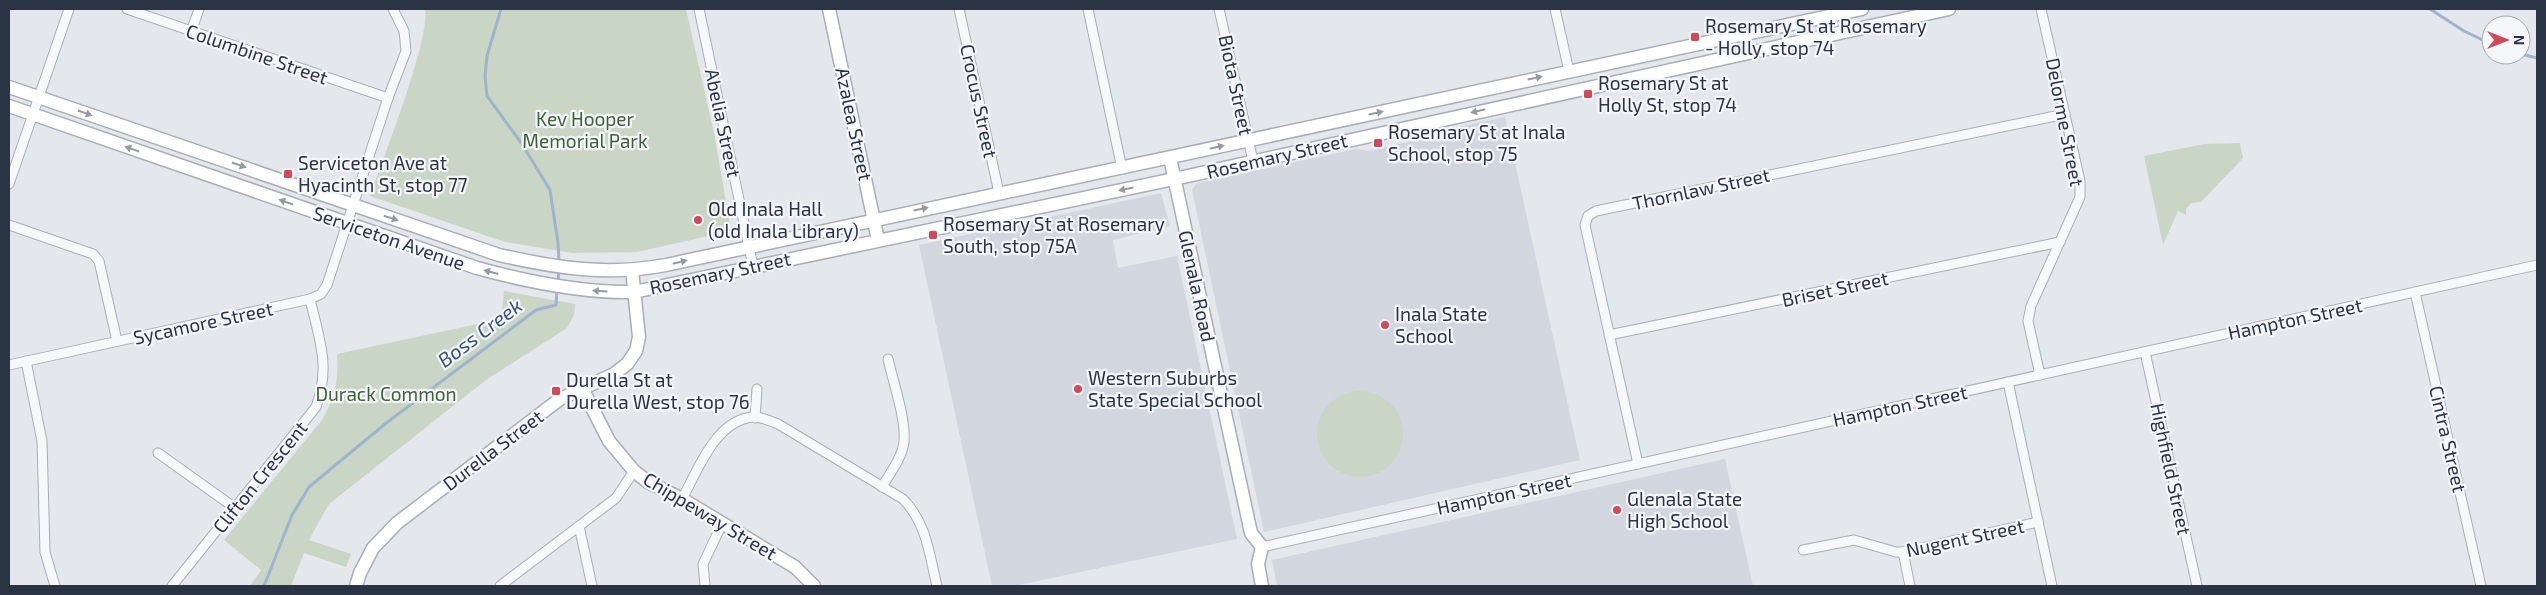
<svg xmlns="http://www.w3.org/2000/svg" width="2546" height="595" viewBox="0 0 2546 595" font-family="'Exo 2',sans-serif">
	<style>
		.built { fill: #d2d6de }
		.green { fill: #c9d6c5 }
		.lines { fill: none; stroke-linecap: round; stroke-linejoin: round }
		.stream { stroke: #9fb4cc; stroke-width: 3 }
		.street-casing { stroke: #a9aeb7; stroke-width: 11 }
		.secondary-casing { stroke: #a9aeb7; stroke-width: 15 }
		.street { stroke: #f7f8fa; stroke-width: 9 }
		.secondary { stroke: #fff; stroke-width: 12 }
		.oneway { fill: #959aa2 }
		.poi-dot { fill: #d1495b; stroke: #f4f6f9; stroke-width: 2 }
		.labels { text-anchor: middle; stroke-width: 4.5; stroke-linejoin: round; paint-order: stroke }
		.poi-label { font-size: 19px; fill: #2b3445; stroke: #f4f6f9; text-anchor: start }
		.street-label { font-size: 19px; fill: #2b3445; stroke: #f4f6f9 }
		.park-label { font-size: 19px; fill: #3f6138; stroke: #f4f6f9 }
		.water-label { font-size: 20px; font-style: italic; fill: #34527a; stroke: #f4f6f9 }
	</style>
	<rect width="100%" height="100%" fill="#e4e7ec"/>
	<g class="built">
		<path d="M1505,117L1580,460L1264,532L1192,190L1197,183L1356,149L1370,151L1448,132L1458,127Z"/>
		<path d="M1161,193L1170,226L1113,240L1118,268L1177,256L1237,539L1014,586H992L919,245Z"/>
		<path d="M1725,459L1753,586H1277L1272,560Z"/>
	</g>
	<g class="green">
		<path d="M425,9H686L715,138L731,231L637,252L572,253L505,242L370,196C382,162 431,37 425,9Z"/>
		<path d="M2240,143L2243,158L2201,202L2191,203L2186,209V215L2178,211L2163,245L2144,156L2204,144Z"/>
		<path d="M504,291L575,304L574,315L567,328L486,380L329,504L309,540L351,554L346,567L304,553L291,586H250L261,570L224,540L322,420C335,396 339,381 337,354L501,319Z"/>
		<circle cx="1360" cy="434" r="43"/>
	</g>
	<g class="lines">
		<g class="stream">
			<path d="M501,9L487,56L485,76L487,96L522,144L550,190L558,243L559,262"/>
			<path d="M2430,9L2464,31L2491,44"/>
			<path d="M2521,54L2537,58"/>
			<path d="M558,282L559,269"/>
			<path d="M264,586L292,515L309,487L385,424L536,310L556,305L557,289"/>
		</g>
		<g class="street-casing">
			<g id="street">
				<path d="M127,9L388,98"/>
				<path d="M699,9L753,266"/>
				<path d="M959,9L999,193"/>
				<path d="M1088,9L1122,169"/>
				<path d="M1219,9L1253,161"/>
				<path d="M1555,9L1569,71"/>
				<path d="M191,32L199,9"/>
				<path d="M9,184L69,9"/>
				<path d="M9,225L93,254L99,261L117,341"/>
				<path d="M2415,292L2481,586"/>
				<path d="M1609,335L2060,242"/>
				<path d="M2145,352L2197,586"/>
				<path d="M26,361L42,441L45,552L55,586"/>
				<path d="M9,365L310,299L321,294L327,285L388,98L406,51L404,31L393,9"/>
				<path d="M2040,375L2028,321L2031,306L2080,197V181L2041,9"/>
				<path d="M2008,382L2052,586"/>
				<path d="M755,418L757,389"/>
				<path d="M158,453L235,508"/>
				<path d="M1638,464L1585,225L1588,216L1596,211L2065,114"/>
				<path d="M882,487C890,473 902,458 904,442C906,418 893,382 888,359"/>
				<path d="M682,499C697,472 714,425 747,418C757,415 768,420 778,424L903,499C927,524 929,553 937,586"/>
				<path d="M579,526L592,586"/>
				<path d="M1262,547L2537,265"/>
				<path d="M1803,550L1854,540L1896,552H1903L2038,522"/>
				<path d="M1903,552L1910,586"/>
				<path d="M172,586L316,407C331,366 319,339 310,299"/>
				<path d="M500,586L616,498L634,471"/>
				<path d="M705,586L703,564L722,524"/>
			</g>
		</g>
		<g class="secondary-casing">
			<g id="secondary">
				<path d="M829,9L878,240"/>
				<path d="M9,87L499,255C557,268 607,276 666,265L1862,9"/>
				<path d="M9,106L477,268C528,282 581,293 634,292L1174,179L1949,9"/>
				<path d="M1170,158L1251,533L1262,547L1258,564L1262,586"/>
				<path d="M582,388L609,441L634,471L648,482L682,499L795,567L814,586"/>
				<path d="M356,586L360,573L373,548L397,523L560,399L614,374L627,364L636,351L639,337L632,270"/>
			</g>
		</g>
		<use href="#street" class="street"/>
		<use href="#secondary" class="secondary"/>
	</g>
	<defs><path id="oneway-solid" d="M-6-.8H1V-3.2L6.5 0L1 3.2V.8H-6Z" transform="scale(1.25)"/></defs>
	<g class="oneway">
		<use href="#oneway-solid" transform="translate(1535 78) rotate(-12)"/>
		<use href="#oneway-solid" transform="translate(1478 111) rotate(167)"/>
		<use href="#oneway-solid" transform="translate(85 113) rotate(19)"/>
		<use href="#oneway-solid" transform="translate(1376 113) rotate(-12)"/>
		<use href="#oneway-solid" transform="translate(1217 147) rotate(-13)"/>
		<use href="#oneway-solid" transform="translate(132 149) rotate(-161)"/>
		<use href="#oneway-solid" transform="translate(239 165) rotate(19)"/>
		<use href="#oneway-solid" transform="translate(1126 189) rotate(168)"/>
		<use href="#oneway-solid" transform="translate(286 202) rotate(-161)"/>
		<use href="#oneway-solid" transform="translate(921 209) rotate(-12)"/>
		<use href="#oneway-solid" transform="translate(391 218) rotate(17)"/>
		<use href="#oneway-solid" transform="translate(680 262) rotate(-13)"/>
		<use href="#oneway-solid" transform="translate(491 272) rotate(-165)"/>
		<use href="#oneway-solid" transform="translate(600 291) rotate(-176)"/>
	</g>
	<g class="poi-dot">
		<rect x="1690" y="32" width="10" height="10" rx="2.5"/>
		<rect x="1583" y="89" width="10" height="10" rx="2.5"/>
		<rect x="1373" y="138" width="10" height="10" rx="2.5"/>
		<rect x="283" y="169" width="10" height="10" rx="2.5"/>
		<circle cx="698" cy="220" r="5"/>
		<rect x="928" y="230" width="10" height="10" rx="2.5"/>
		<circle cx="1385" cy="325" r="5"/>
		<circle cx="1078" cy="389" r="5"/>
		<rect x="551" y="386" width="10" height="10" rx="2.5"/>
		<circle cx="1617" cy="510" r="5"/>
	</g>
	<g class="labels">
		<g class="poi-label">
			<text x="1705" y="33">Rosemary St at Rosemary<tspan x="1705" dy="22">- Holly, stop 74</tspan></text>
			<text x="1598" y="90">Rosemary St at<tspan x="1598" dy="22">Holly St, stop 74</tspan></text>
			<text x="1388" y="139">Rosemary St at Inala<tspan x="1388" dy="22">School, stop 75</tspan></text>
			<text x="298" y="170">Serviceton Ave at<tspan x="298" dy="22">Hyacinth St, stop 77</tspan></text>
			<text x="708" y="216">Old Inala Hall<tspan x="708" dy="22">(old Inala Library)</tspan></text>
			<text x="943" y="231">Rosemary St at Rosemary<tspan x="943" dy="22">South, stop 75A</tspan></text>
			<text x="1395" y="321">Inala State<tspan x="1395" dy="22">School</tspan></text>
			<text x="1088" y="385">Western Suburbs<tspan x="1088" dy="22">State Special School</tspan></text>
			<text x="566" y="387">Durella St at<tspan x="566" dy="22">Durella West, stop 76</tspan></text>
			<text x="1627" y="506">Glenala State<tspan x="1627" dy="22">High School</tspan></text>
		</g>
		<g class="street-label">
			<text transform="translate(257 54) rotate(19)" y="7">Columbine Street</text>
			<text transform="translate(1236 85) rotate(78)" y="7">Biota Street</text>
			<text transform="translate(979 101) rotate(78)" y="7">Crocus Street</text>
			<text transform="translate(2065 122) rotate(79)" y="7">Delorme Street</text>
			<text transform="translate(723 123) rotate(78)" y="7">Abelia Street</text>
			<text transform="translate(854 124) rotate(78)" y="7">Azalea Street</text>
			<text transform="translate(1277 156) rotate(-13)" y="7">Rosemary Street</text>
			<text transform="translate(1701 189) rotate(-12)" y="7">Thornlaw Street</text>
			<text transform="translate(389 238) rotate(19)" y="7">Serviceton Avenue</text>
			<text transform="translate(720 273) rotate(-12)" y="7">Rosemary Street</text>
			<text transform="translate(1197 286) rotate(78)" y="7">Glenala Road</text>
			<text transform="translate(1835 289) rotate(-12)" y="7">Briset Street</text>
			<text transform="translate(2295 319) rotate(-12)" y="7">Hampton Street</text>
			<text transform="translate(203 323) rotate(-12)" y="7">Sycamore Street</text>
			<text transform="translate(1900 406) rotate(-12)" y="7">Hampton Street</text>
			<text transform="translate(2448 439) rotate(77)" y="7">Cintra Street</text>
			<text transform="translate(493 450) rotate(-37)" y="7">Durella Street</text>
			<text transform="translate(2171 469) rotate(78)" y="7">Highfield Street</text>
			<text transform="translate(260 477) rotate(-51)" y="7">Clifton Crescent</text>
			<text transform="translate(1504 494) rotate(-12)" y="7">Hampton Street</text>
			<text transform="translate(710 516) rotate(31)" y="7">Chippeway Street</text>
			<text transform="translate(1965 538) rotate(-12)" y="7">Nugent Street</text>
		</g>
		<g class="park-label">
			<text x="585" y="126">Kev Hooper<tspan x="585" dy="22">Memorial Park</tspan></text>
			<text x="386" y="401">Durack Common</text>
		</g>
		<g class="water-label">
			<text transform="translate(480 333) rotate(-37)" y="7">Boss Creek</text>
		</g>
	</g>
	<rect width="2546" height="595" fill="none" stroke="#2b3445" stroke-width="20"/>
	<g transform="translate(2506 40) rotate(90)"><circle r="24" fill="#f4f6f9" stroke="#a4a8b1"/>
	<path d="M0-4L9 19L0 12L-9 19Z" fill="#d1495b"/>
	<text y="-8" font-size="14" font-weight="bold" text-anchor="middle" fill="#2b3445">N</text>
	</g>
</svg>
